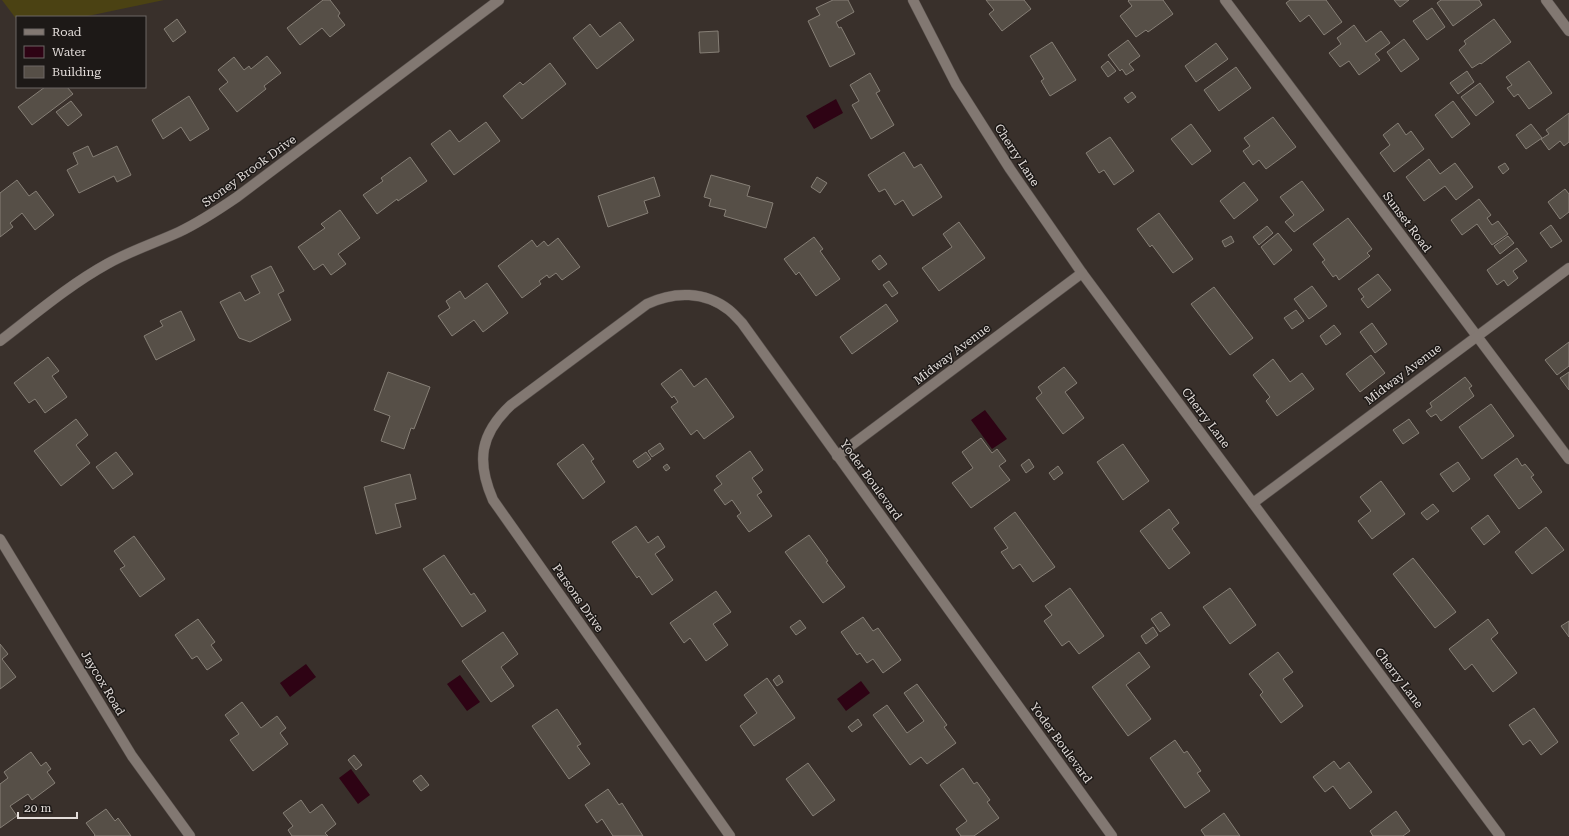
<svg xmlns="http://www.w3.org/2000/svg" width="1569" height="836" viewBox="0 0 1569 836" font-family="'Roboto Serif',serif">
	<style>
		.green { fill: #4b4213 }
		.water { fill: #2e0314 }
		.building { fill: #564f47; stroke: #867f76 }
		.lines { fill: none; stroke-linecap: round; stroke-linejoin: round }
		.minor-casing { stroke: #574f4b; stroke-width: 11 }
		.minor { stroke: #827872; stroke-width: 10 }
		.labels { text-anchor: middle; stroke-width: 3; stroke-linejoin: round; paint-order: stroke }
		.street-label { font-size: 12px; fill: #e3ddda; stroke: #1d1917 }
	</style>
	<rect width="100%" height="100%" fill="#39302b"/>
	<path class="green" d="M2,0H164L83,17H17V20Z"/>
	<g class="water">
		<path d="M836,99L843,113L814,129L806,116Z"/>
		<path d="M985,410L1007,439L992,449L971,420Z"/>
		<path d="M306,664L316,677L290,697L280,683Z"/>
		<path d="M460,675L480,702L467,711L447,684Z"/>
		<path d="M861,681L870,693L846,711L837,699Z"/>
		<path d="M351,769L370,795L358,804L339,778Z"/>
	</g>
	<g class="building">
		<path d="M323,0H330L340,13L338,16L345,25L330,37L322,28L300,45L287,28Z"/>
		<path d="M833,0H848L854,12L836,22L839,28L841,27L855,54L830,67L808,21L820,15L816,8Z"/>
		<path d="M986,0H1024L1031,9L1002,31L989,14L994,10Z"/>
		<path d="M1129,0H1163L1173,14L1148,32L1146,30L1136,37L1120,16L1132,6L1128,1Z"/>
		<path d="M1290,0H1326L1342,22L1324,35L1309,15L1300,22L1286,3Z"/>
		<path d="M1394,0H1409L1400,7Z"/>
		<path d="M1441,0H1479L1482,5L1453,26L1437,3Z"/>
		<path d="M1432,8L1445,27L1427,40L1413,21Z"/>
		<path d="M177,19L186,32L173,42L164,29Z"/>
		<path d="M1494,19L1511,42L1481,64L1480,63L1472,68L1459,50L1466,44L1464,41Z"/>
		<path d="M620,22L634,40L597,69L573,38L590,24L600,37Z"/>
		<path d="M1354,25L1366,42L1381,31L1390,43L1375,54L1380,60L1359,75L1349,61L1340,67L1329,53L1341,44L1337,38Z"/>
		<path d="M718,31L719,52L700,53L699,32Z"/>
		<path d="M1404,39L1419,59L1401,72L1387,52Z"/>
		<path d="M1128,40L1140,56L1129,64L1134,70L1126,75L1122,69L1120,71L1108,55Z"/>
		<path d="M1052,42L1076,80L1050,96L1041,81L1044,79L1030,56Z"/>
		<path d="M1216,43L1228,59L1196,82L1185,66Z"/>
		<path d="M267,56L281,73L264,86L266,89L237,112L219,89L228,82L218,70L234,57L244,70L249,66L251,69Z"/>
		<path d="M1108,61L1116,71L1108,77L1101,67Z"/>
		<path d="M1529,61L1552,93L1529,109L1518,94L1514,97L1507,88L1512,85L1506,77Z"/>
		<path d="M550,63L566,84L522,119L503,96L520,82L523,85Z"/>
		<path d="M1236,67L1251,88L1219,111L1204,90Z"/>
		<path d="M1467,71L1474,82L1458,94L1450,83Z"/>
		<path d="M870,73L880,91L876,93L894,125L871,139L852,105L859,101L850,85Z"/>
		<path d="M1480,83L1494,102L1476,116L1461,97Z"/>
		<path d="M45,87H67L73,94L32,125L18,107Z"/>
		<path d="M1132,92L1136,97L1128,103L1124,98Z"/>
		<path d="M189,96L209,129L190,141L181,127L163,139L152,120Z"/>
		<path d="M71,101L82,115L68,126L56,112Z"/>
		<path d="M1453,101L1470,124L1452,138L1435,115Z"/>
		<path d="M1569,113V142L1564,146L1560,141L1549,150L1541,139L1549,134L1546,130Z"/>
		<path d="M1273,117L1296,147L1266,169L1259,160L1253,165L1243,151L1250,146L1244,138Z"/>
		<path d="M486,122L500,141L454,175L431,144L450,130L459,142Z"/>
		<path d="M1398,123L1406,135L1411,131L1424,149L1394,172L1380,153L1390,145L1383,135Z"/>
		<path d="M1191,124L1211,151L1192,165L1171,139Z"/>
		<path d="M1531,124L1542,138L1526,149L1516,135Z"/>
		<path d="M1110,137L1134,171L1114,185L1104,170L1099,173L1086,153Z"/>
		<path d="M88,146L93,157L117,146L131,175L117,182L114,176L79,193L67,170L78,164L73,153Z"/>
		<path d="M904,152L914,168L921,164L942,197L913,216L903,200L895,205L885,189L879,192L868,175Z"/>
		<path d="M410,157L427,181L398,201L397,199L377,214L363,195L383,181L381,178Z"/>
		<path d="M1429,159L1440,174L1455,163L1473,187L1456,200L1445,186L1424,201L1406,177Z"/>
		<path d="M1505,163L1509,169L1503,174L1498,167Z"/>
		<path d="M711,175L750,186L747,196L773,203L766,228L724,216L726,210L709,206L711,199L704,197Z"/>
		<path d="M654,177L660,196L644,201L648,213L608,227L598,196Z"/>
		<path d="M817,177L827,183L820,193L811,187Z"/>
		<path d="M17,180L29,196L36,191L54,215L35,230L22,213L10,223L13,227L0,237V193Z"/>
		<path d="M1302,181L1324,210L1294,232L1285,222L1294,215L1280,197Z"/>
		<path d="M1244,182L1258,200L1234,219L1220,201Z"/>
		<path d="M1565,189L1569,194V212L1560,219L1548,202Z"/>
		<path d="M1479,199L1491,215L1487,218L1492,225L1498,221L1508,234L1492,245L1477,224L1462,235L1451,220Z"/>
		<path d="M340,210L360,238L338,254L346,264L331,275L323,264L314,270L298,247L325,228L321,224Z"/>
		<path d="M1159,213L1193,259L1173,273L1152,245L1150,247L1137,229Z"/>
		<path d="M1348,218L1372,249L1367,253L1370,256L1339,280L1336,275L1333,277L1322,262L1325,260L1313,244Z"/>
		<path d="M959,222L985,258L939,291L922,268L952,247L943,234Z"/>
		<path d="M1551,225L1562,241L1551,248L1540,233Z"/>
		<path d="M1267,226L1273,233L1259,245L1253,237Z"/>
		<path d="M1278,233L1292,250L1274,265L1261,247Z"/>
		<path d="M1231,236L1234,242L1225,247L1222,241Z"/>
		<path d="M1508,236L1514,243L1500,254L1494,246Z"/>
		<path d="M814,237L823,249L820,251L840,279L816,296L799,272L796,275L784,259Z"/>
		<path d="M558,238L580,267L562,280L556,273L549,278L547,275L539,281L541,284L522,298L498,266L532,240L537,247L544,241L548,246Z"/>
		<path d="M1517,248L1527,261L1513,271L1518,278L1508,286L1504,280L1497,285L1487,270Z"/>
		<path d="M880,255L887,264L879,270L872,261Z"/>
		<path d="M271,266L284,291L278,294L291,320L250,342L239,338L220,302L240,292L245,301L260,293L251,276Z"/>
		<path d="M1378,274L1391,290L1368,308L1361,299L1364,297L1358,289Z"/>
		<path d="M889,281L898,293L892,297L883,285Z"/>
		<path d="M487,283L508,313L483,332L474,320L452,336L438,316L450,308L446,301L460,291L465,299Z"/>
		<path d="M1312,286L1327,306L1309,319L1294,299Z"/>
		<path d="M1214,287L1253,338L1230,355L1191,304Z"/>
		<path d="M886,304L898,321L852,354L840,337Z"/>
		<path d="M1296,310L1304,321L1292,329L1284,318Z"/>
		<path d="M181,311L195,340L156,360L144,336L163,326L160,321Z"/>
		<path d="M1372,323L1387,344L1375,353L1360,332Z"/>
		<path d="M1334,325L1341,334L1326,345L1320,336Z"/>
		<path d="M1569,342V366L1557,375L1545,360Z"/>
		<path d="M1371,355L1385,373L1360,392L1346,374Z"/>
		<path d="M48,357L59,371L52,376L67,397L45,413L35,399L29,403L14,383Z"/>
		<path d="M1273,359L1290,382L1302,373L1314,389L1277,416L1266,401L1270,397L1253,375Z"/>
		<path d="M1064,367L1077,383L1065,392L1084,418L1063,434L1036,398L1042,393L1038,387Z"/>
		<path d="M681,369L694,387L706,378L734,417L704,439L697,430L691,435L671,407L678,402L674,396L672,398L661,384Z"/>
		<path d="M388,372L430,387L414,429L411,428L404,449L381,441L390,416L374,410Z"/>
		<path d="M1569,372V390L1560,378Z"/>
		<path d="M1465,377L1472,386L1469,388L1474,396L1441,421L1436,414L1431,417L1426,411L1432,407L1430,403Z"/>
		<path d="M1491,404L1514,436L1482,459L1459,427Z"/>
		<path d="M76,419L88,435L76,445L90,463L61,486L34,451Z"/>
		<path d="M1409,419L1419,433L1403,444L1393,430Z"/>
		<path d="M981,438L992,453L997,449L1006,461L999,466L1010,480L971,508L952,483L973,468L962,452Z"/>
		<path d="M660,443L664,449L652,457L648,451Z"/>
		<path d="M583,444L594,459L591,461L605,482L583,499L557,464Z"/>
		<path d="M1123,444L1149,481L1123,500L1097,462Z"/>
		<path d="M750,451L763,470L752,478L762,492L757,495L772,516L749,532L737,516L741,513L732,500L725,505L714,490L722,484L716,476Z"/>
		<path d="M116,452L133,474L113,489L96,467Z"/>
		<path d="M646,452L651,459L638,468L633,461Z"/>
		<path d="M1517,458L1522,466L1525,464L1534,475L1531,477L1542,492L1519,509L1494,475Z"/>
		<path d="M1029,459L1034,467L1026,473L1021,465Z"/>
		<path d="M1458,462L1470,479L1453,492L1440,474Z"/>
		<path d="M667,464L670,468L666,471L663,467Z"/>
		<path d="M1058,466L1063,473L1054,480L1049,473Z"/>
		<path d="M410,474L416,499L395,504L401,527L376,534L364,487Z"/>
		<path d="M1381,481L1405,514L1372,539L1358,521L1371,511L1360,497Z"/>
		<path d="M1433,504L1439,511L1427,520L1421,513Z"/>
		<path d="M1169,509L1179,523L1172,529L1190,553L1169,569L1140,531Z"/>
		<path d="M1015,512L1055,567L1033,582L1020,564L1013,569L1001,552L1008,548L994,528Z"/>
		<path d="M1488,515L1500,532L1484,545L1471,528Z"/>
		<path d="M636,526L648,543L658,536L665,547L655,554L673,580L652,595L639,576L637,578L612,542Z"/>
		<path d="M1546,527L1564,550L1532,574L1515,552Z"/>
		<path d="M809,535L828,561L826,562L845,587L823,603L785,552Z"/>
		<path d="M134,536L165,579L140,597L120,569L125,566L114,551Z"/>
		<path d="M444,555L471,595L474,593L486,611L462,627L423,569Z"/>
		<path d="M1413,558L1456,612L1435,628L1393,574Z"/>
		<path d="M1070,588L1104,636L1079,654L1069,641L1062,646L1044,621L1052,615L1045,606Z"/>
		<path d="M1230,588L1256,625L1230,644L1203,607Z"/>
		<path d="M716,591L731,612L713,624L728,645L706,661L690,638L684,643L670,623Z"/>
		<path d="M1161,612L1170,625L1160,632L1151,619Z"/>
		<path d="M863,617L873,631L878,628L901,660L883,673L873,659L867,663L860,653L857,655L841,632Z"/>
		<path d="M198,619L215,642L211,645L222,660L207,670L197,656L192,659L175,635Z"/>
		<path d="M1488,619L1498,633L1491,639L1517,673L1493,692L1472,664L1465,670L1449,649Z"/>
		<path d="M800,620L806,628L796,635L790,627Z"/>
		<path d="M1569,621V637L1561,626Z"/>
		<path d="M1153,627L1158,635L1146,644L1141,636Z"/>
		<path d="M503,632L518,654L501,667L514,686L491,702L462,661Z"/>
		<path d="M0,644L8,654L2,659L16,677L0,689Z"/>
		<path d="M1139,652L1150,667L1126,685L1151,719L1128,736L1092,687Z"/>
		<path d="M1278,652L1293,672L1283,679L1303,706L1281,723L1260,695L1263,692L1249,674Z"/>
		<path d="M779,675L783,682L777,686L773,680Z"/>
		<path d="M767,678L795,718L754,746L740,726L757,713L744,695Z"/>
		<path d="M917,684L947,725L944,727L956,743L927,764L921,757L910,765L873,715L887,705L907,733L924,721L904,693Z"/>
		<path d="M242,702L261,728L277,716L286,728L280,733L288,744L253,771L230,740L239,734L225,715Z"/>
		<path d="M1534,708L1558,742L1541,755L1530,740L1523,745L1509,725Z"/>
		<path d="M557,709L581,744L577,746L590,764L569,779L532,726Z"/>
		<path d="M858,719L862,725L852,732L848,727Z"/>
		<path d="M1175,740L1184,753L1187,751L1201,771L1197,773L1210,791L1185,808L1150,758Z"/>
		<path d="M31,752L41,766L46,762L51,769L47,772L55,783L32,800L28,794L10,806L17,816L0,828V784L8,778L4,772Z"/>
		<path d="M354,755L362,765L356,770L348,760Z"/>
		<path d="M1334,761L1340,769L1349,762L1372,792L1350,809L1333,786L1325,792L1313,777Z"/>
		<path d="M808,763L835,800L813,816L786,779Z"/>
		<path d="M963,768L974,784L977,782L990,800L987,802L999,818L974,836H961L956,829L967,821L940,785Z"/>
		<path d="M421,775L429,785L421,791L413,781Z"/>
		<path d="M608,789L619,805L622,803L643,836H613L602,819L597,823L585,805Z"/>
		<path d="M301,800L310,813L322,804L336,824L325,833L328,836H292L288,830L293,826L283,813Z"/>
		<path d="M106,809L115,821L118,818L131,836H94L95,835L86,823Z"/>
		<path d="M1396,811L1410,831L1403,836H1373L1370,831Z"/>
		<path d="M1224,813L1240,836H1205L1201,830Z"/>
	</g>
	<g class="lines">
		<g class="minor-casing">
			<g id="minor">
				<path d="M913,0L956,84L1010,169L1082,273L1500,836"/>
				<path d="M1225,0L1569,459"/>
				<path d="M1546,0L1569,31"/>
				<path d="M0,341C34,315 69,285 107,264C130,251 155,243 179,232C200,222 218,210 237,197L499,0"/>
				<path d="M837,456L1082,273"/>
				<path d="M1253,503L1569,268"/>
				<path d="M0,539L132,756L190,836"/>
				<path d="M730,836L493,500C476,461 480,434 511,405L647,304C674,291 705,291 729,310C734,314 738,319 742,323L1112,836"/>
			</g>
		</g>
		<use href="#minor" class="minor"/>
	</g>
	<g class="labels">
		<g class="street-label">
			<text transform="translate(1017 155) rotate(57)" y="4">Cherry Lane</text>
			<text transform="translate(249 171) rotate(-36)" y="4">Stoney Brook Drive</text>
			<text transform="translate(1407 222) rotate(53)" y="4">Sunset Road</text>
			<text transform="translate(952 354) rotate(-37)" y="4">Midway Avenue</text>
			<text transform="translate(1403 374) rotate(-37)" y="4">Midway Avenue</text>
			<text transform="translate(1206 418) rotate(53)" y="4">Cherry Lane</text>
			<text transform="translate(871 480) rotate(54)" y="4">Yoder Boulevard</text>
			<text transform="translate(578 598) rotate(55)" y="4">Parsons Drive</text>
			<text transform="translate(1399 678) rotate(53)" y="4">Cherry Lane</text>
			<text transform="translate(103 683) rotate(59)" y="4">Jaycox Road</text>
			<text transform="translate(1061 743) rotate(54)" y="4">Yoder Boulevard</text>
		</g>
	</g>
	<rect x="16" y="16" width="130" height="72" fill="#1d1917" stroke="#6c6765"/>
	<rect x="24" y="29" width="20" height="6" fill="#827872" stroke="#6c6765"/>
	<text x="52" y="36" font-size="12" fill="#e3ddda">Road</text>
	<rect x="24" y="46" width="20" height="12" fill="#2e0314" stroke="#6c6765"/>
	<text x="52" y="56" font-size="12" fill="#e3ddda">Water</text>
	<rect x="24" y="66" width="20" height="12" fill="#564f47" stroke="#6c6765"/>
	<text x="52" y="76" font-size="12" fill="#e3ddda">Building</text>
	<path d="M18 812v6h59v-6" fill="none" stroke="#e3ddda" stroke-width="2"/>
	<text x="24" y="812" font-size="12" fill="#e3ddda" stroke="#1d1917" stroke-width="3" paint-order="stroke">20 m</text>
</svg>
